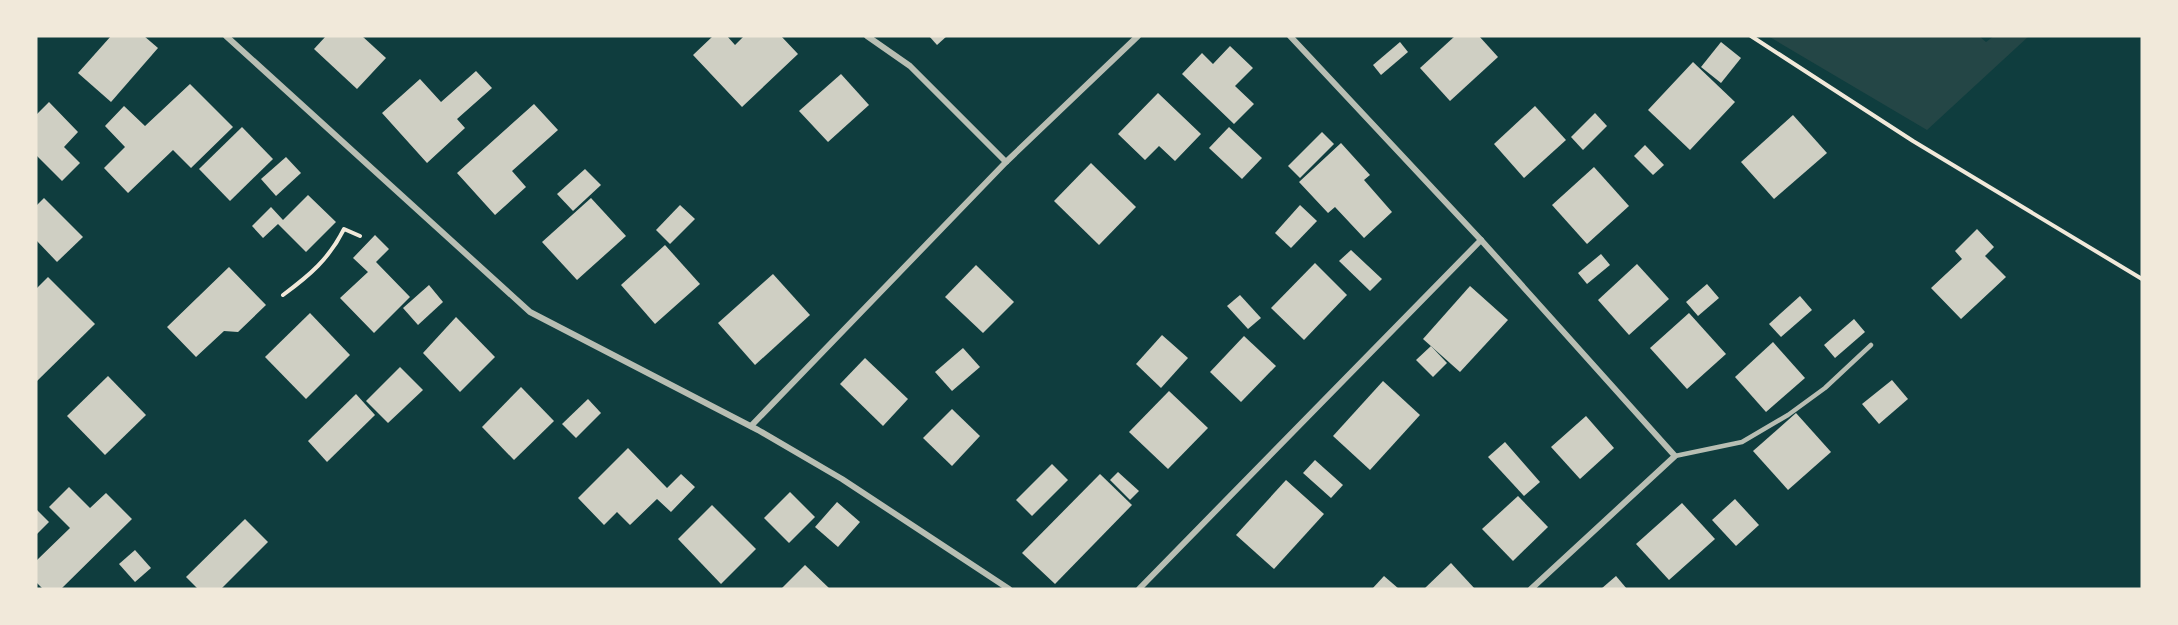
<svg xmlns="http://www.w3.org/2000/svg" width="2178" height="625" viewBox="0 0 2178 625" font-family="Lora,serif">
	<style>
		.green { fill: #244646 }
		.building { fill: #cfcfc3 }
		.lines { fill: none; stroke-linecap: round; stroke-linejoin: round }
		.path { stroke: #f1e9da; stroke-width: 4 }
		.service { stroke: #b8beb3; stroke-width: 4.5 }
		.minor { stroke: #b8beb3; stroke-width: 6 }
	</style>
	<rect width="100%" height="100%" fill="#0f3d3e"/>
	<path class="green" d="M1768,36H1979L1986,42L1994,36H2029L1927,130Z"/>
	<g class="building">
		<path d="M111,36H144L158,48L111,102L78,73Z"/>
		<path d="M326,36H362L386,58L357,89L314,49Z"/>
		<path d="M713,36H727L735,45L744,36H781L798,54L742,107L693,55Z"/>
		<path d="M929,36H947L937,45Z"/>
		<path d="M1455,36H1479L1498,57L1450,101L1420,68Z"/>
		<path d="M1400,42L1408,52L1381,75L1373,65Z"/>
		<path d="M1721,42L1741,58L1721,83L1701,67Z"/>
		<path d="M1230,46L1253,68L1235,86L1254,104L1234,124L1182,74L1202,53L1213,64Z"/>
		<path d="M1693,62L1735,102L1690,150L1648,110Z"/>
		<path d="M476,71L492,88L457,119L465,128L427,163L382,113L420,79L441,102Z"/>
		<path d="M841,74L869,105L828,142L799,111Z"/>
		<path d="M190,84L233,127L191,168L173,150L128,193L104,168L125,147L105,126L124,106L145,126Z"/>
		<path d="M1158,93L1201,134L1175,161L1159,146L1145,160L1118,134Z"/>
		<path d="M49,102L78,132L64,147L80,163L62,181L36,155V115Z"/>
		<path d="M534,104L558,130L512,171L526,187L495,215L457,173Z"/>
		<path d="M1535,106L1566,140L1524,178L1494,144Z"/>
		<path d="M1595,113L1607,126L1583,150L1571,137Z"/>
		<path d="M1793,115L1827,153L1774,199L1741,162Z"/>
		<path d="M242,127L273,159L230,201L199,169Z"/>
		<path d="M1229,127L1262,158L1242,179L1209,148Z"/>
		<path d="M1322,132L1334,144L1300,178L1288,166Z"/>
		<path d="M1341,143L1370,175L1364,180L1392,212L1364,238L1335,207L1328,213L1299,182Z"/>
		<path d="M1645,145L1664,165L1653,175L1634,156Z"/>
		<path d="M286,157L301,173L276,196L261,179Z"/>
		<path d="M1091,163L1136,207L1099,245L1054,201Z"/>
		<path d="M1594,167L1629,206L1587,244L1552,205Z"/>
		<path d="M585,169L601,185L573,211L557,194Z"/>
		<path d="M308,195L336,222L306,252L278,224L263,238L252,226L271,207L283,220Z"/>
		<path d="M44,198L83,237L57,262L36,240V206Z"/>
		<path d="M591,198L626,236L577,280L542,242Z"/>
		<path d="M680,205L695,219L670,244L656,230Z"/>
		<path d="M1300,205L1317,221L1291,248L1275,233Z"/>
		<path d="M1977,229L1994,247L1985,256L2006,277L1961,319L1931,288L1962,259L1955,251Z"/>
		<path d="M375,235L389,249L376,262L410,297L374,333L340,298L368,272L353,258Z"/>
		<path d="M665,245L700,284L655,324L621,285Z"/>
		<path d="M1351,250L1382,279L1370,291L1339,261Z"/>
		<path d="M1601,254L1610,265L1587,284L1578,273Z"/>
		<path d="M1315,263L1347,295L1304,340L1271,308Z"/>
		<path d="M1637,264L1669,299L1629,335L1598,300Z"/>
		<path d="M976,265L1014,302L983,333L945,297Z"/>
		<path d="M229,267L266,305L238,332L224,331L196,357L167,327Z"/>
		<path d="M773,274L810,315L755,365L718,323Z"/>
		<path d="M48,277L95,324L36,382V289Z"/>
		<path d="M1707,284L1719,298L1698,316L1686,302Z"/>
		<path d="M429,285L443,302L418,325L403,308Z"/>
		<path d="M1470,286L1508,320L1460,372L1423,339Z"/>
		<path d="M1240,295L1261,318L1248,329L1227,306Z"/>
		<path d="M1800,296L1812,310L1781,337L1769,324Z"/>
		<path d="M310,313L350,355L306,399L265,357Z"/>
		<path d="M1689,313L1726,354L1687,389L1650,348Z"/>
		<path d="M456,317L495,357L460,392L423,353Z"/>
		<path d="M1854,319L1865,332L1835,358L1824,345Z"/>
		<path d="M1162,335L1188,358L1161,388L1136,364Z"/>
		<path d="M1244,336L1276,366L1241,402L1210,372Z"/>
		<path d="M1773,342L1805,378L1766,412L1735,377Z"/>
		<path d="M1431,346L1447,363L1433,377L1416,360Z"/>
		<path d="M963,348L980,367L952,391L935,372Z"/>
		<path d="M865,358L908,399L883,426L840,384Z"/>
		<path d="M400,367L423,390L388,423L366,401Z"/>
		<path d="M108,376L146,415L105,455L67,416Z"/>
		<path d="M1892,380L1908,399L1879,424L1862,404Z"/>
		<path d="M1383,381L1420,415L1370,470L1333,436Z"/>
		<path d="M521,387L554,421L514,460L482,427Z"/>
		<path d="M1169,391L1208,428L1168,469L1129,432Z"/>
		<path d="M356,394L375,415L327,462L308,441Z"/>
		<path d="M588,399L601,413L576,438L562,424Z"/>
		<path d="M952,409L980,436L952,466L923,438Z"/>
		<path d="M1796,413L1831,452L1788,490L1753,451Z"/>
		<path d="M1586,416L1614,448L1580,479L1551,447Z"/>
		<path d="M1505,442L1540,482L1524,496L1488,457Z"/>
		<path d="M628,448L667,488L681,474L695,487L671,512L657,499L630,525L617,512L604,525L578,498Z"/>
		<path d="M1315,460L1343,485L1331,498L1303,473Z"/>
		<path d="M1052,464L1068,480L1032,516L1016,500Z"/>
		<path d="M1118,472L1139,491L1130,500L1110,480Z"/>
		<path d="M1100,474L1132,505L1055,584L1022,553Z"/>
		<path d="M1286,480L1324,514L1274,569L1236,535Z"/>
		<path d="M69,487L90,508L106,493L132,519L61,589H43L36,582V561L70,528L49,507Z"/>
		<path d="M790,492L815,517L789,543L764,518Z"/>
		<path d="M1518,496L1548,527L1513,561L1482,529Z"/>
		<path d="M1735,499L1759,525L1736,546L1712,520Z"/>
		<path d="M837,502L860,522L838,547L815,527Z"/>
		<path d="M1682,503L1715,539L1669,580L1636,544Z"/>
		<path d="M712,505L756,549L721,584L678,539Z"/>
		<path d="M36,509L49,522L36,535Z"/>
		<path d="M245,519L268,542L221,589H198L186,577Z"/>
		<path d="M135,550L151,568L135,582L119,564Z"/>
		<path d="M1451,563L1475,589H1424Z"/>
		<path d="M805,565L830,589H781Z"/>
		<path d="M1384,576L1399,589H1372Z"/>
		<path d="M1616,576L1627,589H1601Z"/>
	</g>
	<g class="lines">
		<g class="path">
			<path d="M1751,36L1913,141L2142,279"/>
			<path d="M283,295C310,275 329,259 344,229L360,236"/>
		</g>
		<path class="service" d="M1675,456L1742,442L1788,415L1825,388L1871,345"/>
		<g class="minor">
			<path d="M226,36L530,312L758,430L842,479L1009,589"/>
			<path d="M867,36L910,66L1006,162"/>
			<path d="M1290,36L1481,240L1675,456L1531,589"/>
			<path d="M751,426L1006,162L1138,36"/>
			<path d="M1139,589L1481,240"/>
		</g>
	</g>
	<rect width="2178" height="625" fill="none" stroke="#f1e9da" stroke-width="75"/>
</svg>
